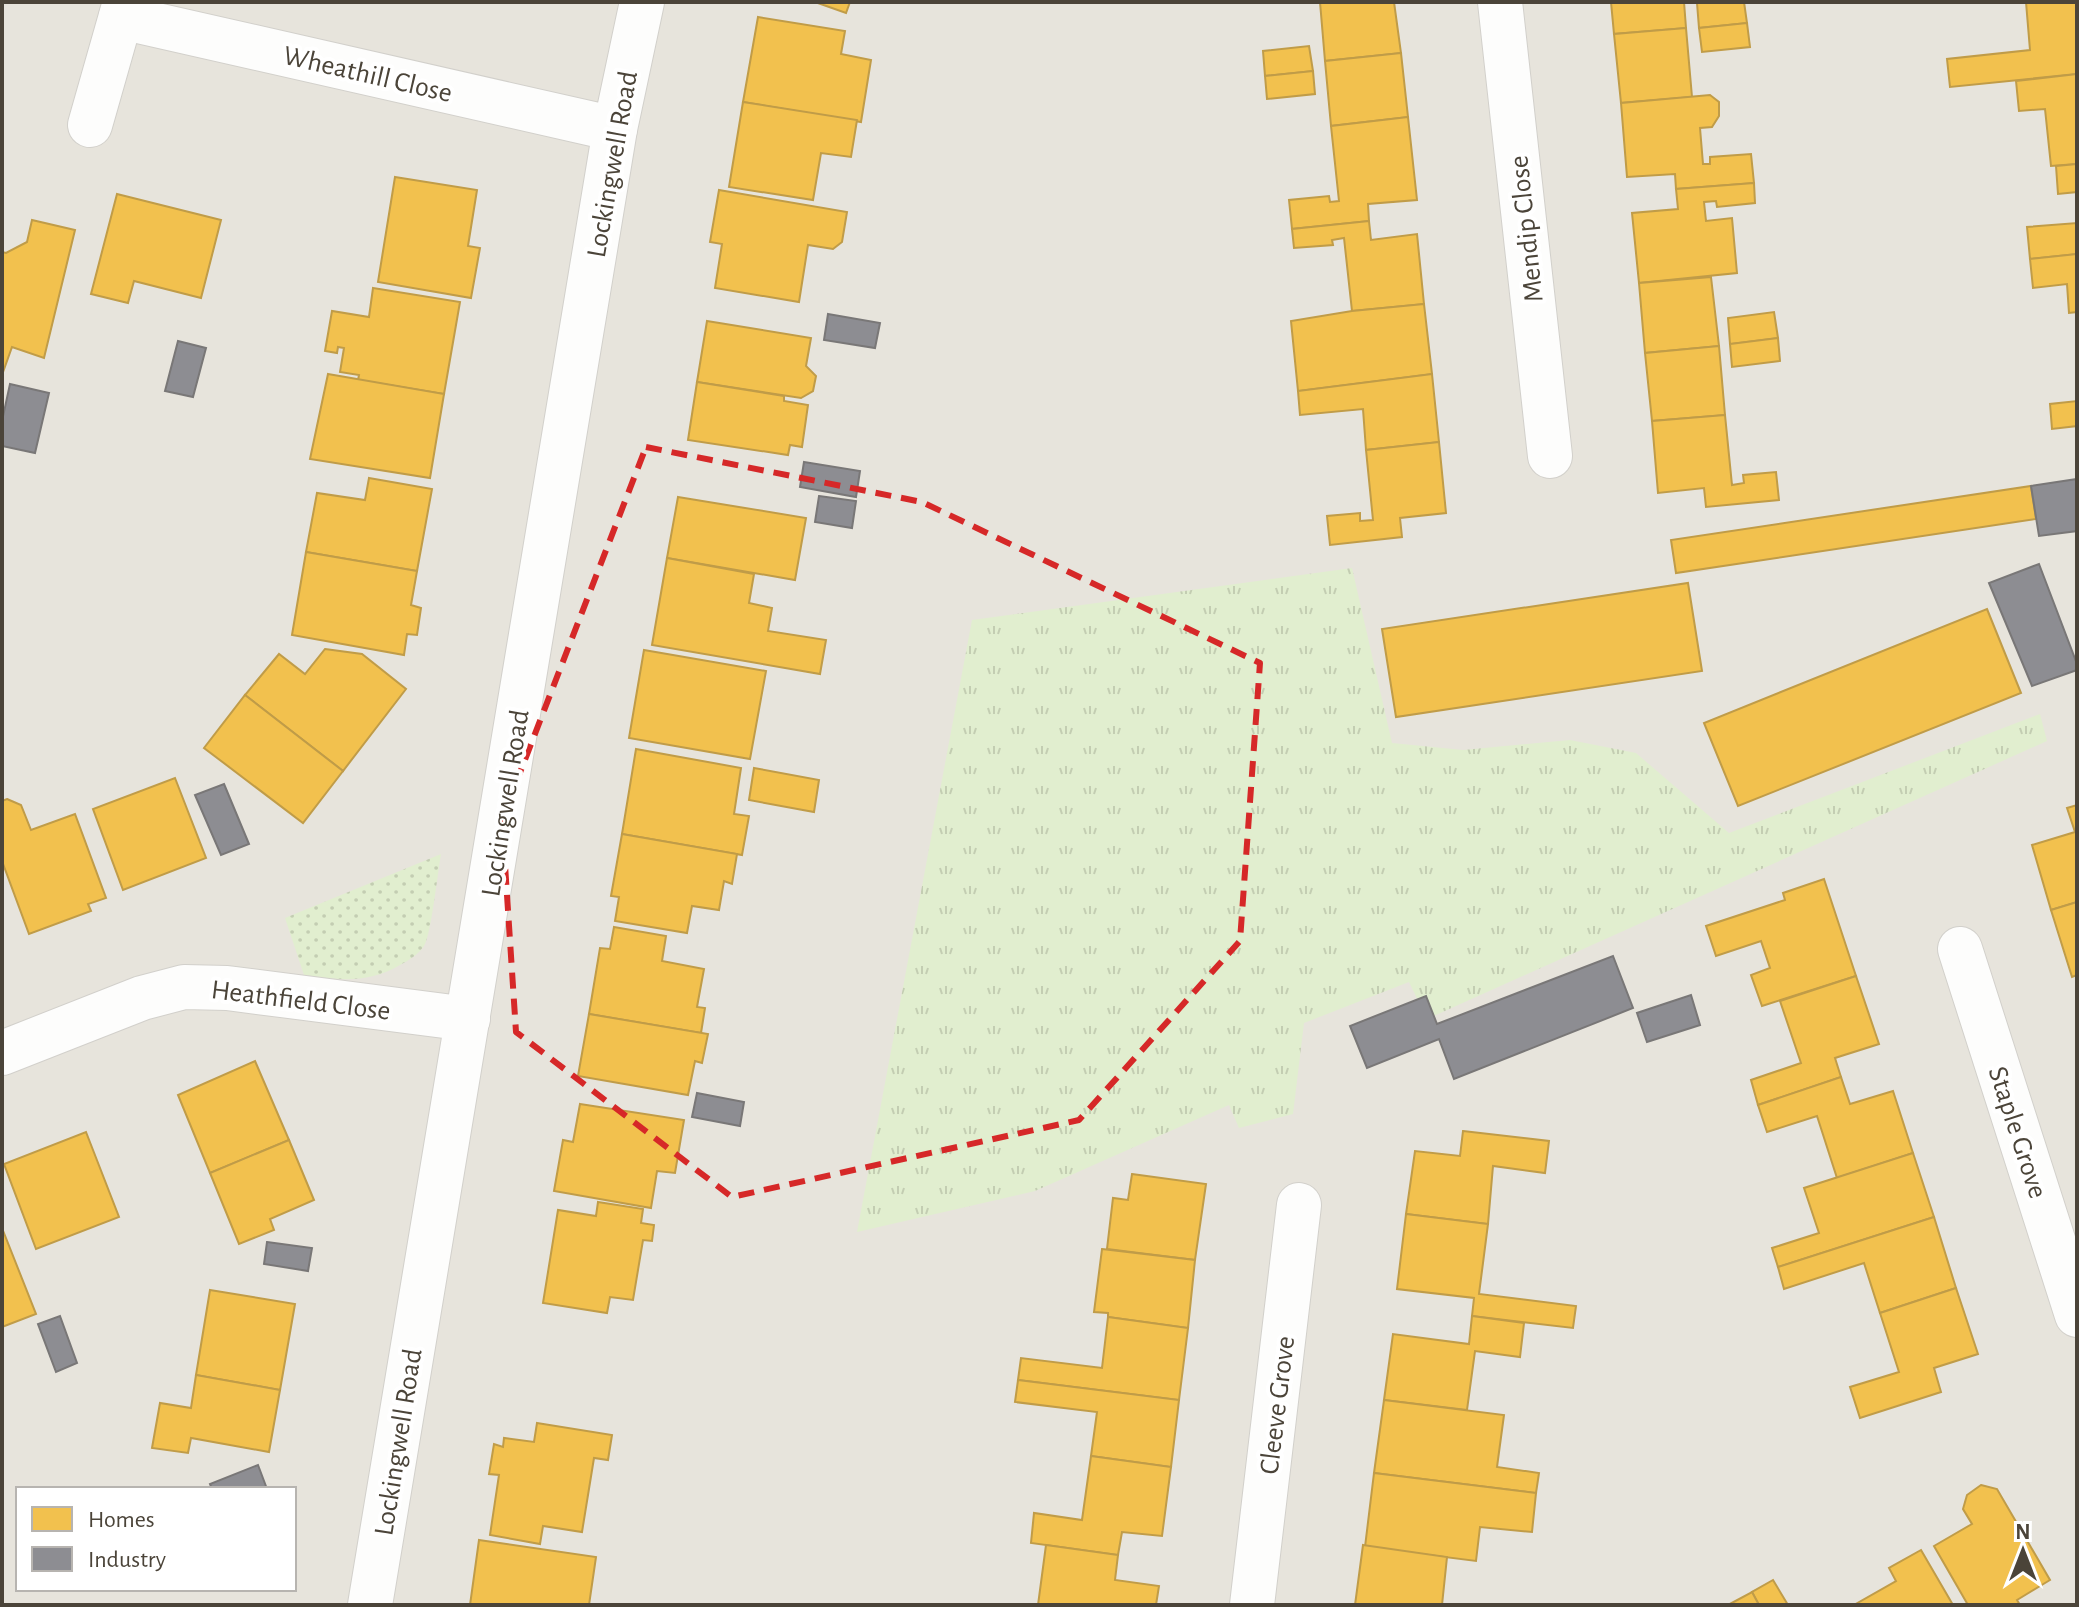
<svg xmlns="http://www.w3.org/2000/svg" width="2079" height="1607" viewBox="0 0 2079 1607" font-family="'Alegreya Sans',sans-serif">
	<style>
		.residential { fill: #e7e4dc; fill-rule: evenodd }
		.grass { fill: url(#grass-dots) }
		.park { fill: url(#park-tufts) }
		.homes { fill: #f2c14e; stroke: #c09c48; stroke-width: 2 }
		.industry { fill: #8d8d92; stroke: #797777; stroke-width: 2 }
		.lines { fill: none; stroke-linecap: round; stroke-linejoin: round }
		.minor-casing { stroke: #d2d0cb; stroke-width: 46 }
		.minor { stroke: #fdfdfc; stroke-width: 44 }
		.marked { fill: none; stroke: #d62828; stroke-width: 6; stroke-dasharray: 16 10; stroke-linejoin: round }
		.labels { text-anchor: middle; stroke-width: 8; stroke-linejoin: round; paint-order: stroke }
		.street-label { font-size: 28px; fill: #4b4439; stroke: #fff }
	</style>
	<defs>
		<pattern id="grass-dots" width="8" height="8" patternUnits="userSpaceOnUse" patternTransform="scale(2)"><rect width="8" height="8" fill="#e1eecf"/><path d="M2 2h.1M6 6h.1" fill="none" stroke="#c3cdb2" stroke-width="1.8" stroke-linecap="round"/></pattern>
		<pattern id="park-tufts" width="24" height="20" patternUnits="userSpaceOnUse" patternTransform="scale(2)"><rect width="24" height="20" fill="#e1eecf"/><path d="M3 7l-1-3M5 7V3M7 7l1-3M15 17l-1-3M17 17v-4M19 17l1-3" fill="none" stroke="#c3cdb2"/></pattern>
	</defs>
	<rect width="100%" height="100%" fill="#f4f2ee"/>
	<path class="residential" d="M2,2H2077V1605H2ZM18,1489H294V1589H18Z"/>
	<path class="grass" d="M441,854C438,870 431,936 424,946C419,954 408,961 400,965C368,984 338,980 304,975L285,918Z"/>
	<path class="park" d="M1352,568L1392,743L1463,750L1570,740L1636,753L1729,833L2040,714L2047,741L1427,1019L1409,982L1304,1023L1293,1114L1239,1128L1229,1105L1035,1191L857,1232L972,620Z"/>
	<g class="homes">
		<path d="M815,2H850L846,13Z"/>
		<path d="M1320,2H1394L1401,53L1325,61Z"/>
		<path d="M1611,2H1684L1686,28L1614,34Z"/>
		<path d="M1744,2L1747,23L1699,28L1697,3Z"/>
		<path d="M2026,2H2077V74L1950,87L1947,59L2030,50Z"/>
		<path d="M758,17L845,31L841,54L871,60L861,122L743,102Z"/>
		<path d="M1747,23L1750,47L1702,52L1699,28Z"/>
		<path d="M1686,28L1692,97L1621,103L1614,34Z"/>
		<path d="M1309,46L1313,71L1265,76L1263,51Z"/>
		<path d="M1401,53L1408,117L1331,126L1325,61Z"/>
		<path d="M1313,71L1315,94L1267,99L1265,76Z"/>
		<path d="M2077,74V164L2051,166L2045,109L2019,111L2016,81Z"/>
		<path d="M1710,95L1719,102V116L1712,127L1700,128L1703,164H1710V157L1751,154L1754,183L1676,189L1675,174L1627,177L1621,103Z"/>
		<path d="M743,102L857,120L851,157L821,153L813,200L729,187Z"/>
		<path d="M1408,117L1417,200L1368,204L1369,221L1292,229L1289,200L1329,196L1330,202L1339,201L1331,126Z"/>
		<path d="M2077,164V192L2058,194L2056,166Z"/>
		<path d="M395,177L477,190L468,246L480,248L471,298L378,282Z"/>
		<path d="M1754,183L1755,203L1717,207L1716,201L1704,202L1706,221L1732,218L1737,273L1639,283L1632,213L1678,209L1676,189Z"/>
		<path d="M719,190L847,212L842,242L833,249L808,245L799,302L715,288L722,244L710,242Z"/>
		<path d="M117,194L221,220L201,298L134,281L128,303L91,294Z"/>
		<path d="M32,220L75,230L44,358L12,347L2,375V252L6,253L27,242Z"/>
		<path d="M1369,221L1371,240L1417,234L1424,304L1352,311L1344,238L1332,240L1333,245L1294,248L1292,229Z"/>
		<path d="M2077,223V254L2030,259L2027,227Z"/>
		<path d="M2077,254V312L2069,313L2067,284L2033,288L2030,259Z"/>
		<path d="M1711,277L1719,346L1645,353L1639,283Z"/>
		<path d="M373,288L460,302L444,394L358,380L359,375L340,372L344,348L338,347L337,353L325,351L332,311L369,317Z"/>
		<path d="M1424,304L1432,374L1298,391L1291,321L1352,311Z"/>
		<path d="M1774,312L1778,338L1730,344L1728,318Z"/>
		<path d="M707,321L811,338L806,366L816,376L813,391L801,398L697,382Z"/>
		<path d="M1778,338L1780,361L1732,367L1730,344Z"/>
		<path d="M1719,346L1725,415L1652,421L1645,353Z"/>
		<path d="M328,374L444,394L430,478L310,459Z"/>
		<path d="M1432,374L1439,442L1366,450L1363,409L1300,415L1298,391Z"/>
		<path d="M697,382L784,396V401L808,405L802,447L790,445L788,455L688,440Z"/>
		<path d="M2077,401V426L2052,429L2050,404Z"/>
		<path d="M1725,415L1732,485L1744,483L1743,475L1776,472L1779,500L1706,507L1704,488L1658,493L1652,421Z"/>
		<path d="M1439,442L1446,513L1400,518L1402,537L1330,545L1327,516L1360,513V521L1373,520L1366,450Z"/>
		<path d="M369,478L432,489L417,571L306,552L317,493L365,500Z"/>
		<path d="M2031,486L2036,519L1676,573L1671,540Z"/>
		<path d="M678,497L806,518L795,580L667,558Z"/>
		<path d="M306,552L417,571L411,605L421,608L417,635L407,634L404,655L292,635Z"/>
		<path d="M667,558L754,574L749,603L772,608L768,631L826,640L820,674L652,645Z"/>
		<path d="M1688,583L1702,671L1396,717L1382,629Z"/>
		<path d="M1987,609L2021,693L1738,806L1704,723Z"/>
		<path d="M325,649L362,654L406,689L343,771L245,695L279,654L305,674Z"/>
		<path d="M644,650L766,671L750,759L629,738Z"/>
		<path d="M245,695L343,771L303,823L204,748Z"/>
		<path d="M636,749L741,768L734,814L749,816L742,855L622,834Z"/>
		<path d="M754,768L819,780L814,812L749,800Z"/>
		<path d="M175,778L206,858L123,890L93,809Z"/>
		<path d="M7,799L21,805L31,830L75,814L106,898L88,904L91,911L29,934L2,861V801Z"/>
		<path d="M2077,805V902L2051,910L2032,845L2075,832L2067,808Z"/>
		<path d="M622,834L737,854L732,884L724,881L719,910L692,906L687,933L615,921L619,897L611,896Z"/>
		<path d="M1824,879L1856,976L1762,1006L1751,975L1770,968L1761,941L1716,956L1706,926L1785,900L1783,893Z"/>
		<path d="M2077,902V975L2072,977L2051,910Z"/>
		<path d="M614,927L666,936L662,961L704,969L697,1007L705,1008L701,1033L589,1014L600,948L610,949Z"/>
		<path d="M1856,976L1879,1044L1835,1058L1841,1077L1758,1105L1751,1080L1801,1063L1780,1001Z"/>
		<path d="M589,1014L708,1034L702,1063L695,1061L688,1095L578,1076Z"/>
		<path d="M255,1061L289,1140L210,1173L178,1095Z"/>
		<path d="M1841,1077L1850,1104L1893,1091L1913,1153L1837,1178L1817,1116L1767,1132L1758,1105Z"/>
		<path d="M580,1104L684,1120L675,1173L657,1171L651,1208L554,1191L563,1140L573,1142Z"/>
		<path d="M1463,1131L1549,1141L1545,1173L1493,1166L1488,1224L1406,1214L1415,1151L1460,1156Z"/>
		<path d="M86,1132L119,1217L36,1249L4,1164Z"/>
		<path d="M289,1140L314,1200L270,1219L274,1230L239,1244L210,1173Z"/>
		<path d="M1913,1153L1934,1217L1778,1267L1772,1248L1819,1233L1804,1188Z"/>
		<path d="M1132,1174L1206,1184L1195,1260L1107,1249L1113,1198L1128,1200Z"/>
		<path d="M598,1202L643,1209L641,1223L654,1225L652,1241L643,1240L633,1300L610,1297L607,1313L543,1303L558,1210L596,1216Z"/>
		<path d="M1406,1214L1488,1224L1479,1294L1576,1306L1573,1328L1472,1316L1474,1298L1397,1289Z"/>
		<path d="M1934,1217L1956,1288L1880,1313L1864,1263L1784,1289L1778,1267Z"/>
		<path d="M2,1228L36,1314L2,1327Z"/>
		<path d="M1102,1249L1195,1260L1188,1328L1108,1317V1313L1094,1312Z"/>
		<path d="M1956,1288L1978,1354L1934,1368L1941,1392L1860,1418L1850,1387L1899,1372L1880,1313Z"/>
		<path d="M210,1290L295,1304L280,1390L196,1375Z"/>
		<path d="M1472,1316L1524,1323L1520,1357L1475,1351L1467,1410L1384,1400L1393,1334L1469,1344Z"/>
		<path d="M1108,1317L1188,1328L1179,1400L1018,1380L1021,1358L1102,1368Z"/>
		<path d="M196,1375L280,1390L269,1452L191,1438L188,1453L152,1448L160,1403L191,1408Z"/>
		<path d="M1018,1380L1179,1400L1171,1467L1091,1456L1097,1412L1015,1402Z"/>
		<path d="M1384,1400L1504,1415L1497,1467L1539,1473L1536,1493L1374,1473Z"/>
		<path d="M537,1423L612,1435L608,1460L594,1458L582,1532L543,1526L540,1544L490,1535L499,1475L489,1474L494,1444L503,1447L504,1438L534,1442Z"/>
		<path d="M1091,1456L1171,1467L1162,1536L1122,1532L1118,1555L1031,1543L1034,1513L1082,1520Z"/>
		<path d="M1374,1473L1536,1493L1532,1532L1480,1527L1476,1561L1365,1547Z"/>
		<path d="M1981,1485L1997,1489L2050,1580L2017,1600L2020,1605H1968L1934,1546L1972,1524L1963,1509L1967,1495Z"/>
		<path d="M479,1540L596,1557L589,1605H470Z"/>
		<path d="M1046,1545L1118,1555L1115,1580L1159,1586L1156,1605H1038Z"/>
		<path d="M1363,1545L1447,1557L1442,1605H1355Z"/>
		<path d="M1921,1550L1953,1605H1854L1896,1581L1889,1568Z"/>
		<path d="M1773,1580L1788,1605H1759L1752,1592Z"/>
		<path d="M1752,1592L1759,1605H1728Z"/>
	</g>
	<g class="industry">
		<path d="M828,314L880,323L875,348L824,340Z"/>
		<path d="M178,341L206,348L193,397L165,391Z"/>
		<path d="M10,384L49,393L35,453L2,446V421Z"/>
		<path d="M804,462L860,471L856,497L800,487Z"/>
		<path d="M2077,479V531L2039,536L2031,486Z"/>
		<path d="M819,496L856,501L852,528L815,522Z"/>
		<path d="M2039,564L2077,664V670L2032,686L1989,583Z"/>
		<path d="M224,784L249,844L221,855L195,795Z"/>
		<path d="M1613,956L1633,1008L1454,1079L1439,1039L1367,1068L1350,1026L1426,996L1437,1024Z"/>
		<path d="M1691,995L1700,1025L1647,1042L1637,1013Z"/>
		<path d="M697,1093L744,1102L740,1126L692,1117Z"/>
		<path d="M267,1242L312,1248L308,1271L264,1264Z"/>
		<path d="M60,1316L77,1363L56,1372L38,1324Z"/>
		<path d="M258,1465L267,1489H212L210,1484Z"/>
	</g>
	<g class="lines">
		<g class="minor-casing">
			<g id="minor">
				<path d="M1500,2L1550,456"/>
				<path d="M121,17L615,129"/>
				<path d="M90,125L125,2"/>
				<path d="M1960,949L2077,1315"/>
				<path d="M2,1053L142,998L184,987L227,988L468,1019"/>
				<path d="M370,1605L615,129L642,2"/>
				<path d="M1252,1605L1299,1205"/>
			</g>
		</g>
		<use href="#minor" class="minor"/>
	</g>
	<path class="marked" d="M646,447L922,502L1260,663L1240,941L1079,1120L732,1197L516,1032L502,819Z"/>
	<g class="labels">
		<g class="street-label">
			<text transform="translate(368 73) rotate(13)" y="10">Wheathill Close</text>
			<text transform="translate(611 164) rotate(-80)" y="10">Lockingwell Road</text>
			<text transform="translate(1525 229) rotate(-96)" y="10">Mendip Close</text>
			<text transform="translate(504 803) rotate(-81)" y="10">Lockingwell Road</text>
			<text transform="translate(301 999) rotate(7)" y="10">Heathfield Close</text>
			<text transform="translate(2019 1132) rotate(72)" y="10">Staple Grove</text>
			<text transform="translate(1276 1405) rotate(-83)" y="10">Cleeve Grove</text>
			<text transform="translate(397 1442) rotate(-81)" y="10">Lockingwell Road</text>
		</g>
	</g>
	<rect width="2079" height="1607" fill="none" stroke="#4b4439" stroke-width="8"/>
	<rect x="16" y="1487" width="280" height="104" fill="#ffffff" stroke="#b7b4b0" stroke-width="2"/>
	<rect x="32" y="1507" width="40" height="24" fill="#f2c14e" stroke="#b7b4b0" stroke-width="2"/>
	<text x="88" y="1527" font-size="24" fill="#4b4439">Homes</text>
	<rect x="32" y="1547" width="40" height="24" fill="#8d8d92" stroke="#b7b4b0" stroke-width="2"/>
	<text x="88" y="1567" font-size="24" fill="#4b4439">Industry</text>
	<g transform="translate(2023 1551)" stroke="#ffffff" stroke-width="6" paint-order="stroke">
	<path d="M0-6L14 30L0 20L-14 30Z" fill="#4b4439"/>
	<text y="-12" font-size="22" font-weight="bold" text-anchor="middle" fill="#4b4439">N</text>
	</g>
</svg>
